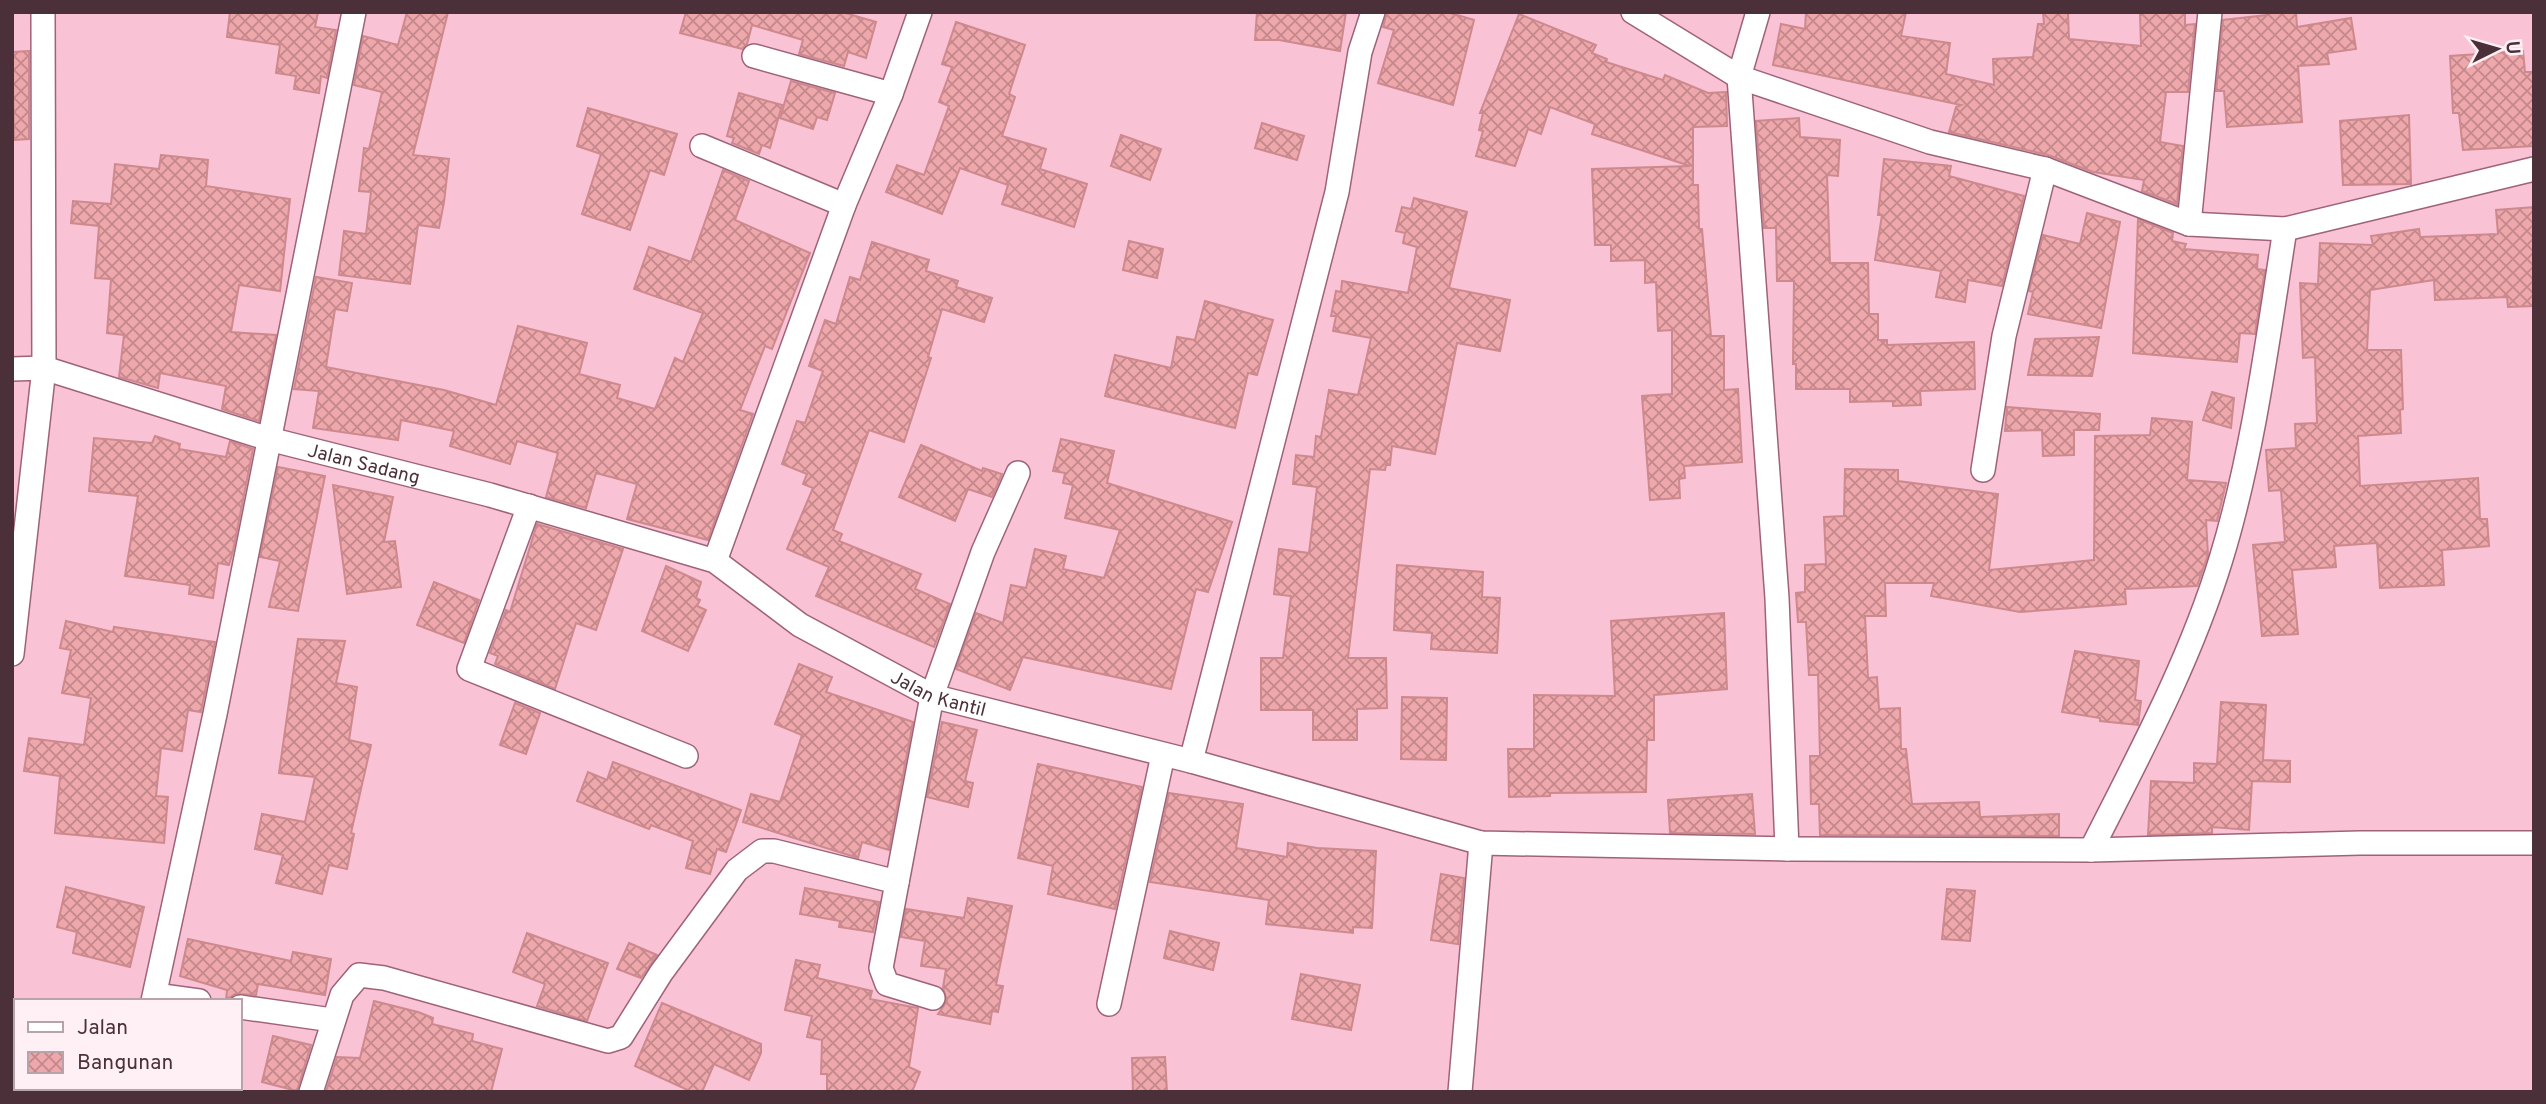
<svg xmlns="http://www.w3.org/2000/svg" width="2546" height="1104" viewBox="0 0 2546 1104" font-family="Overpass,sans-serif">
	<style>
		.building { fill: url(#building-cross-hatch); stroke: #cd898d; stroke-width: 2 }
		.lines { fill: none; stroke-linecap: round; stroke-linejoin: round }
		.minor-casing { stroke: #9f6379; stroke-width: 26 }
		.minor { stroke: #fff; stroke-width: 23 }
		.labels { text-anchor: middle; stroke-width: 5; stroke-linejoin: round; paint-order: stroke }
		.street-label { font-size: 19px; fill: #4b303a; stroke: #fff0f5 }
	</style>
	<defs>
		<pattern id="building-cross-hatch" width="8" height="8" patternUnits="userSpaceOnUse" patternTransform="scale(1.75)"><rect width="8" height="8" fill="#eea7aa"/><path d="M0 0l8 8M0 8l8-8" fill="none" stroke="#c3888b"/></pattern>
	</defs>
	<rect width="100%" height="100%" fill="#f9c2d5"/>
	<g class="building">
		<path d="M230,12H318L315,27L336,30L327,78L321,76L319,93L294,89L296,76L276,73L280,45L227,37Z"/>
		<path d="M407,12H448L413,155L449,159L444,202L439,228L418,225L410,284L339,275L344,231L366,234L371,192L359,191L364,148L369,149L382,92L354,85L363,36L398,45Z"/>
		<path d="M686,12H842L876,22L866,58L848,52L844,66L799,54L803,40L752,25L747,44L742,49L680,33Z"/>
		<path d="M1257,12H1346L1340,51L1279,40H1255Z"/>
		<path d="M1387,12H1447L1474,20L1453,105L1378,83L1394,30L1383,27Z"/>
		<path d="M1806,12H1906L1901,36L1950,43L1946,74L1994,85L1993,59L2033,57L2038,24H2044L2043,12H2068L2069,39L2141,46L2140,13H2185V25L2195,24L2188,92H2166L2160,142L2183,146L2177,204L2142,191L2144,180L2093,172L2048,155L1949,132L1956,107L1961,105L1773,65L1781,24L1805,29Z"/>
		<path d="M2267,12H2296L2297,27L2351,18L2356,49L2327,53L2329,64L2298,66L2302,122L2227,127L2224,91H2216L2223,20L2267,15Z"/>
		<path d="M1519,14L1596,45L1592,53L1607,59L1606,62L1663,80L1665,75L1708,93L1726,92L1727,126L1693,127V185H1698L1699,229H1702L1711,336H1724V390L1738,389L1742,462L1684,466L1685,478L1679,479L1680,498L1650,500L1642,396L1672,394V330L1658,331L1656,282L1645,283V260L1611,261V245H1595L1592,169L1690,166L1592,134L1595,124L1550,107L1541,134L1528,129L1515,166L1476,156L1483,131L1479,130L1483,113H1480Z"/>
		<path d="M956,22L1025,45L1009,94L1015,97L1002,136L1046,149L1040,169L1087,184L1074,227L1002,204L1008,185L960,168L942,214L886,192L897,165L924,175L949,106L939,102L952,67L942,64Z"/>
		<path d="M29,51V139L14,140L12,52Z"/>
		<path d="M2523,51L2525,72H2534V146L2463,150L2459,113H2453L2450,56Z"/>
		<path d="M791,81L835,93L827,120L817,117L813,129L780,118Z"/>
		<path d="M739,93L782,105L770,148L762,145L759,154L732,143L734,138L727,136Z"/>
		<path d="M588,108L677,134L664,175L650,170L630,230L582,214L601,154L577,146Z"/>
		<path d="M2409,115L2411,184L2343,185L2340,121Z"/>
		<path d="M1799,118L1800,137L1840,140L1838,176L1827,175L1830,263H1868L1869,314H1878V340H1887V345L1974,342L1975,389L1920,391L1921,405L1893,406V401L1850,402V389H1796V364H1793L1794,281H1777L1776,228H1764L1756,121Z"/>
		<path d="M1262,123L1304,136L1297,160L1255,148Z"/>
		<path d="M1121,135L1161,149L1150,180L1111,166Z"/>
		<path d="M161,155L208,160L206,186L290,199L280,291L239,285L231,332L276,335L259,421L222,409L226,386L160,373L158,388L119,377L124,335L107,333L111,279L95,278L99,226L71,223L73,201L111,204L115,164L159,169Z"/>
		<path d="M1884,159L1951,166L1949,176L2024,196L2002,286L1968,280L1965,302L1936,297L1941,271L1875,260L1882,215H1878Z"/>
		<path d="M723,170L749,181L735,220L810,253L772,349L765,346L740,410L753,414L708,540L627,519L637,484L596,473L586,508L546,497L558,453L517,441L510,464L450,446L454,431L401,420L398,440L313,428L319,391L294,389L316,277L352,283L347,311L335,309L326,367L444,390L496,405L518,326L587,343L579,374L620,385L617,398L655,409L675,358L683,362L703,313L634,289L649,247L691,262Z"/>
		<path d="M1414,198L1467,212L1449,288L1510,300L1500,351L1457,343L1435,454L1392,446L1390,465H1386L1385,470L1370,469L1348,658H1386L1387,708L1357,709V740H1313V710H1261V658H1283L1291,596L1274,594L1279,549L1309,553L1317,487L1293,484L1296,455L1314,457L1316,436L1321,437L1329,390L1358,395L1371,338L1333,331L1336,316H1331L1336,291L1341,292L1342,281L1408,293L1417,247L1403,243L1405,233L1396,231L1402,207L1411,209Z"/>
		<path d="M2534,207V306L2508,307L2507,297L2435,300L2434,280L2370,290L2367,350H2401L2403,409L2400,410L2401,433L2358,436L2360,486L2478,478L2480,519H2487L2489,546L2442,550L2444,585L2380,588L2377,543L2334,546L2336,567L2292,570L2298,634L2262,636L2253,545L2285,542L2281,490L2269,491L2266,450L2296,448L2295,424L2317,423L2315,357L2303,358L2300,283L2318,284L2320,243L2373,245L2371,236L2419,229L2420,237L2498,234L2496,210Z"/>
		<path d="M2087,213L2120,222L2101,328L2028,314L2033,292L2029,291L2043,235L2080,244Z"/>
		<path d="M2138,219L2173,233L2172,241L2186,244L2184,249L2258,255L2257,269L2265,270L2255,334L2240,333L2237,362L2133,353Z"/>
		<path d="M1129,241L1163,249L1157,278L1123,270Z"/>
		<path d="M872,242L929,260L926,271L958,281L956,287L992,298L984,322L942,309L928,357L931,358L904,442L869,430L833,530L842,534L839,541L921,574L915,589L950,604L934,647L816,596L829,567L787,549L813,488L803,484L807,474L782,464L797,421L805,423L823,371L809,366L825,320L836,324L850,277L860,280Z"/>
		<path d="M1205,301L1273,320L1257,375L1248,373L1235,428L1105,396L1115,355L1171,368L1177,337L1195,340Z"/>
		<path d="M2099,337L2092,376L2028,375L2035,339Z"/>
		<path d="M2212,392L2234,398L2231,428L2203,420Z"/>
		<path d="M2007,407L2100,414L2099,430H2074V455L2043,456L2042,430L2005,431Z"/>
		<path d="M2152,418L2192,422L2187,480L2226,483L2217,521L2206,520L2208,555L2197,586L2125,589L2126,604L2020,612L1931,596L1934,583H1885L1886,616H1865L1868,678L1877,677L1879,709L1900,708L1901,749H1906L1912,804L1979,802L1980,817L2059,814V836L1820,835L1819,804H1811L1810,756H1820L1818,675H1809L1806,622H1798L1796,593L1805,592V565L1826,564L1824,517L1844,516L1845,469L1898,470V481L1998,494L1989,570L2094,560L2095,436L2150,435Z"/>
		<path d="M155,436L180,444L179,449L226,457L230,441L253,449L233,551L229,565L218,563L213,598L189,594L190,585L125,576L138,496L89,491L94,438L152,443Z"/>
		<path d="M1061,439L1114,451L1107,483L1232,522L1208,592L1196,589L1171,689L1023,657L1010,690L956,669L976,613L1003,623L1011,585L1026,588L1035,549L1066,556L1063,569L1104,578L1120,530L1065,518L1073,485L1063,483L1065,473L1053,471Z"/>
		<path d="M921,445L982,471L983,468L1002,474L992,497L968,489L955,521L899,497Z"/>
		<path d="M278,467L325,476L298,611L269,607L280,561L260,557Z"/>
		<path d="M333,485L393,497L384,542L395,541L401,587L347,594Z"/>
		<path d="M537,524L623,549L596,630L576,623L555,689L495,664L498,656L490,653L506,610L510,612Z"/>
		<path d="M1397,565L1483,572L1482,597L1500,598L1497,653L1431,649L1432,633L1394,630Z"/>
		<path d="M666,566L701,582L696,598L700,600L697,606L706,610L688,651L642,631Z"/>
		<path d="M434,582L479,600L464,643L417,625Z"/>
		<path d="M1724,613L1727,689L1654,695V740H1647L1646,792L1550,793V796L1509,797L1508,749H1534V695L1615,696L1611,621Z"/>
		<path d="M66,621L113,632L114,627L215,642L201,712L188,710L182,751L161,748L156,796L168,797L164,843L55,833L60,776L24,771L29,738L84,745L91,698L62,693L71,650L60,648Z"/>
		<path d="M298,639L345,641L336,683L357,687L349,740L371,745L351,833L354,834L347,869L329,865L322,894L276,883L283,855L255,849L262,814L305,822L315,777L279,773Z"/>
		<path d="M2075,651L2139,661L2135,700L2141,701L2138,725L2100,721V718L2062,712Z"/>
		<path d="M799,664L832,677L826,692L913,722L889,850L862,842L858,858L743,822L751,794L780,802L802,735L775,724Z"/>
		<path d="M1402,697L1447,698L1446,760L1401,759Z"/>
		<path d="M2221,702L2266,705L2263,760L2290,761V782L2252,781L2249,830L2212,827V833L2148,835L2151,781L2194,783V763L2217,764Z"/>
		<path d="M515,703L540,713L526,754L500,745Z"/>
		<path d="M942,722L977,730L965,781L973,783L968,807L927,797Z"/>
		<path d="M613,762L741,810L726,852L717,849L710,874L686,868L693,841L651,825L649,829L577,801L588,772L607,780Z"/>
		<path d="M1038,764L1142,787L1115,909L1048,894L1053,866L1018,858Z"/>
		<path d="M1169,793L1243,804L1236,848L1287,857L1288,843L1317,848L1376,851L1372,928L1353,927V933L1266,924L1269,900L1150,882Z"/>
		<path d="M1752,794L1755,834L1670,833L1668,800Z"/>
		<path d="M1441,874L1464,878L1458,944L1431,940Z"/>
		<path d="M66,887L144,907L130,967L73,953L77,932L57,927Z"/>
		<path d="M805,888L879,902L873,932L839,927L840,921L800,914Z"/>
		<path d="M1947,889L1975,891L1970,941L1942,939Z"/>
		<path d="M968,898L1012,906L996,985L1003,986L998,1012L992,1011L990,1024L938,1014L947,1001L943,988L946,969L921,966L925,941L901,937L906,909L964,918Z"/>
		<path d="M1170,931L1219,943L1213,970L1164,958Z"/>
		<path d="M527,933L608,963L587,1021L537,1006L545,984L513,972Z"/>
		<path d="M188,939L291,961L293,952L331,959L325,995L258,984L256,995L235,994L226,1000L227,990L180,976Z"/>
		<path d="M629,943L657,955L641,978L617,969Z"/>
		<path d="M796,960L820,965L817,978L872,991L870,999L918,1008L909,1067L920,1072L912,1092H827V1074H821L822,1040L807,1037L812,1016L785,1010Z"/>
		<path d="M1301,974L1360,985L1351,1030L1292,1019Z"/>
		<path d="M374,1001L418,1012L433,1018L432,1024L473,1034L472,1041L502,1049L491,1092H326L337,1057L360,1058Z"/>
		<path d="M662,1003L761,1044V1053L749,1080L714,1064L702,1092H692L635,1066Z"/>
		<path d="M273,1036L311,1045L297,1091L262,1082Z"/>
		<path d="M1165,1057L1167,1092H1133L1132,1058Z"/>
	</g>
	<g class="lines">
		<g class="minor-casing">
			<g id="minor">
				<path d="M1633,12L1739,77L1930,142L2045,169L2189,224L2285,229L2534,169"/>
				<path d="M1758,12L1739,77L1777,598L1787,849"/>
				<path d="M754,56L891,94"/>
				<path d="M702,146L844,205"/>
				<path d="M2189,224L2210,12"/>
				<path id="s1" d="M12,369L44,368L269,439L490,495L715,561L800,625L932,696L1191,761L1481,843L1787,849L2091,850L2360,843H2534"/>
				<path d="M1983,470L2004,336L2045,169"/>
				<path d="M529,506L469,669L686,756"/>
				<path d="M715,561L844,205L891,94L920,12"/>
				<path d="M12,654L44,368L43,12"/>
				<path d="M1191,761L1337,192L1360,52L1373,12"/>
				<path d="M2091,850C2139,755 2190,661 2221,559C2253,455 2268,337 2285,229"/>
				<path d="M155,995L199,1001"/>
				<path d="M933,998L887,984L881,968L932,696L983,552L1018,473"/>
				<path d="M153,1001L215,714L354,12"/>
				<path d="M1109,1004L1163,755"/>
				<path d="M240,1007L332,1020"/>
				<path d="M124,1092L125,1088"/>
				<path d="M311,1092L342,995L359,975L384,978L608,1041L621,1037L661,973L737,870L762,851H774L897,882"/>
				<path d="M1460,1092L1481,843"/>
			</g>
		</g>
		<use href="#minor" class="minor"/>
	</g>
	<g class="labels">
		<g class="street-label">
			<text dy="7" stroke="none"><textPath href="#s1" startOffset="366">Jalan Sadang</textPath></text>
			<text dy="7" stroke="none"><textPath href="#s1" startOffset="992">Jalan Kantil</textPath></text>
		</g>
	</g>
	<rect width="2546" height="1104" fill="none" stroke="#4b303a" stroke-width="28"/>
	<rect x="14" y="999" width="228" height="91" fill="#fff0f5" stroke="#b7a3aa" stroke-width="2"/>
	<rect x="28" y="1022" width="35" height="10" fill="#ffffff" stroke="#b7a3aa" stroke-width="2"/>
	<text x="77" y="1034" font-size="21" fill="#4b303a">Jalan</text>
	<rect x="28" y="1052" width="35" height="21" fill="url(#building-cross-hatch)" stroke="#b7a3aa" stroke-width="2"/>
	<text x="77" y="1069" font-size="21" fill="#4b303a">Bangunan</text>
	<g transform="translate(2497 49) rotate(85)" stroke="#fff0f5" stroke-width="5" paint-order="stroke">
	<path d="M0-5L12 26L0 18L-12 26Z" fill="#4b303a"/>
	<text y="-10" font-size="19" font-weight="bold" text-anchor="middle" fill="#4b303a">U</text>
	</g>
</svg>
